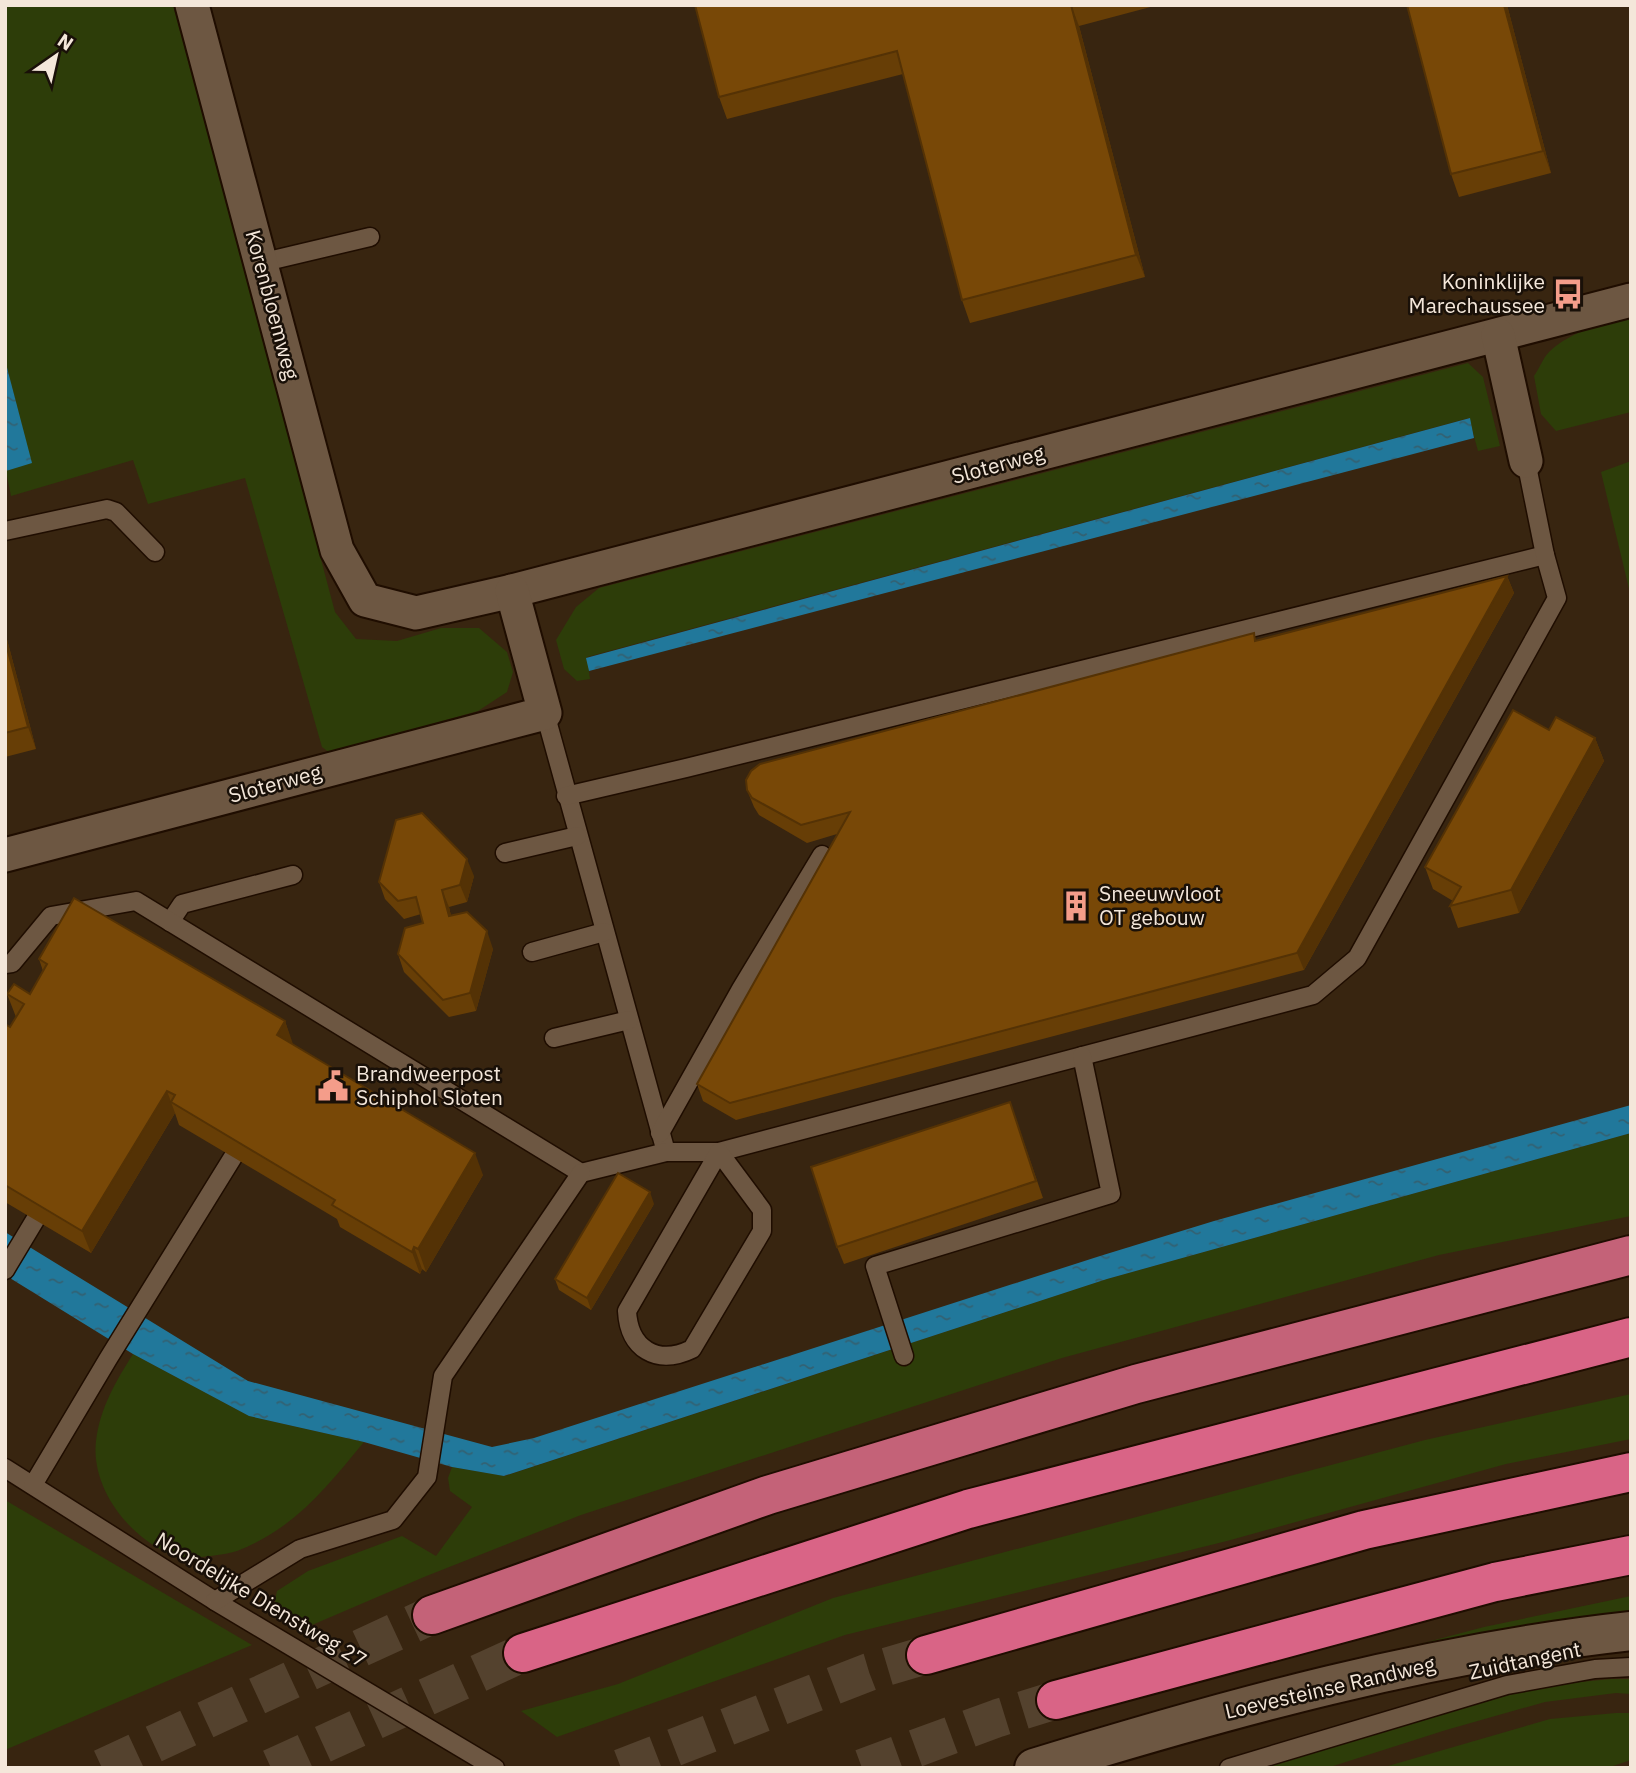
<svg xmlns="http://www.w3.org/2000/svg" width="1636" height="1773" viewBox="0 0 1636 1773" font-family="'IBM Plex Sans',sans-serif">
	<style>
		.grass { fill: #2d3d09 }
		.water { fill: url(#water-ripples) }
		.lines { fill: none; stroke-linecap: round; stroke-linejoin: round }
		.trunk-tunnel { stroke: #54422e; stroke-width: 38; stroke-dasharray: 38 19; stroke-linecap: butt }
		.motorway-tunnel { stroke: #54422e; stroke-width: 38; stroke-dasharray: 38 19; stroke-linecap: butt }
		.service-casing { stroke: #1f0d00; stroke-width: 21 }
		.minor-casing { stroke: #1f0d00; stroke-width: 37 }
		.tertiary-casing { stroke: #1f0d00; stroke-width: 42 }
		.trunk-casing { stroke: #1f0d00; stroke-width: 42 }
		.motorway-casing { stroke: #1f0d00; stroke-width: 42 }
		.service { stroke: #6d5742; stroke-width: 18 }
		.minor { stroke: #6d5742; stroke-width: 33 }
		.tertiary { stroke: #6d5742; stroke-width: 38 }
		.trunk { stroke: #c46278; stroke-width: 38 }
		.motorway { stroke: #d96486; stroke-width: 38 }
		.wall { fill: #673e06 }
		.shaded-wall { fill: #543205 }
		.building { fill: #784807; stroke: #543205; stroke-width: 2 }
		.labels { text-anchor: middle; stroke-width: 5; stroke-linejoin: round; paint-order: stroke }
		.poi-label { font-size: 21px; fill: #f4e7da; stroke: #191008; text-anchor: start }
		.street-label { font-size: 21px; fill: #f4e7da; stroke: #191008 }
	</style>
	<defs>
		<pattern id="water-ripples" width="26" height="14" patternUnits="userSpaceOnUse" patternTransform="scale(1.75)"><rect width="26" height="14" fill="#21789b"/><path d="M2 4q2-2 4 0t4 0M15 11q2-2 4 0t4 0" fill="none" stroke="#336172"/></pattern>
	</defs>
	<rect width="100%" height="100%" fill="#382510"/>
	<g class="grass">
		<path d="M5,5H173L335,612L356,639L397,641L441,628H479L507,652L513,672L507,692L478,711L330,753L322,747L245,478L148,504L133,460L11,496L6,471L31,462L5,360Z"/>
		<path d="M1631,317V412L1556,431L1541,414L1534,376C1539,369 1543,358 1549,352C1571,331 1602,324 1631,317Z"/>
		<path d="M1468,363L1483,377L1500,446L1478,451L1469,418L587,657L590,679L577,681L564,669L556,640L576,607L599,588Z"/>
		<path d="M1631,461V597L1601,472Z"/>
		<path d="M1631,1133V1216L1439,1255L1062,1358L581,1515L424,1577L298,1631C279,1619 271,1614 277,1591L308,1571L402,1536L436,1556L472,1507L450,1491L448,1478L452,1467L505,1476L1107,1279Z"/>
		<path d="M133,1354L249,1416L364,1442C326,1488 294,1529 237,1551C225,1555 191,1559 179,1557C173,1557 165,1551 160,1549C123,1529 91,1484 96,1441C100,1408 116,1381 133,1354Z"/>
		<path d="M1631,1394V1439L1506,1464L1227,1541L845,1635L557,1737L521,1711L618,1684L833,1598L1425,1440Z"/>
		<path d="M5,1500L252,1645L5,1750Z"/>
		<path d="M1631,1596V1622L1219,1697L1484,1627Z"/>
		<path d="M1611,1679H1631V1694L1616,1693L1545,1702L1446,1730L1327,1768H1260L1539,1686Z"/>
		<path d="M1616,1713H1631V1760L1607,1768H1381L1550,1719Z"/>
	</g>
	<g class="water">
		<path d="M5,360L32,463L6,471L5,469Z"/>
		<path d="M1470,418L1474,438L589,671L586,658Z"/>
		<path d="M1631,1105V1133L1107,1279L504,1476L452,1467L364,1442L249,1416L133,1354L5,1275V1232L248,1381L492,1447L534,1438L1100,1256L1214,1221Z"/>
	</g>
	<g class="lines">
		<path class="trunk-tunnel" d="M102,1768L432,1615"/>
		<g class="motorway-tunnel">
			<path d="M271,1768L523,1653"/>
			<path d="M621,1768L869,1672L926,1655"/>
			<path d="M862,1768L998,1718L1056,1700"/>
		</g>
		<g class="service-casing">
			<g id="service">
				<path d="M260,263L370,237"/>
				<path d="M5,531L107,509L116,512L155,552"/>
				<path d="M545,713L666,1152"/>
				<path d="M566,796L686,768L1545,555"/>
				<path d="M505,853L577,836"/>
				<path d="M170,922L182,904L293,875"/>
				<path d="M532,952L604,932"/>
				<path d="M5,964L12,963L51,916L136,901L581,1173L666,1152H719L1313,995L1357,958L1557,598L1545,555L1526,461"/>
				<path d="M554,1038L629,1020"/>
				<path d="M660,1133L741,989L822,855"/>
				<path d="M719,1152L762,1210V1231L692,1349C657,1366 629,1349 627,1311Z"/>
				<path d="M5,1270L35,1220"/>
				<path d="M904,1356L875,1266L1111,1194L1082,1056"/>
				<path d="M5,1468L215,1601L495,1768"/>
				<path d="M33,1485L108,1359L233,1157"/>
				<path d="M215,1601L300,1549L393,1520L427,1477L443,1376L581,1173"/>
				<path d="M1229,1768L1507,1685L1595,1669L1631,1667"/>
			</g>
		</g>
		<g class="minor-casing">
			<g id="minor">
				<path d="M192,5L337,550L365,600L416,613L512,591L1631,300"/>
				<path d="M1498,335L1526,461"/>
				<path d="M5,855L545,713L512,591"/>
			</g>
		</g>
		<g class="tertiary-casing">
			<path id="tertiary" d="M1034,1768C1229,1708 1428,1653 1631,1631"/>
		</g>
		<g class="trunk-casing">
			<path id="trunk" d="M432,1615L768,1495L1136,1384L1631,1255"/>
		</g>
		<g class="motorway-casing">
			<g id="motorway">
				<path d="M523,1653L968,1509L1631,1337"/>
				<path d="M926,1655L1364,1530L1631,1472"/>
				<path d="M1056,1700L1495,1582L1631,1555"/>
			</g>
		</g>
		<use href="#service" class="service"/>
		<use href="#minor" class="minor"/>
		<use href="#tertiary" class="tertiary"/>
		<use href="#trunk" class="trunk"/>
		<use href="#motorway" class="motorway"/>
	</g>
	<g class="wall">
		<path d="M695,5H1158L1079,26L1145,277L970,323L962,300L903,74L727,119L719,97Z"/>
		<path d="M1507,5L1551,173L1459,197L1451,174Z"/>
		<path d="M1507,576L1514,593L1304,970L736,1120L703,1101L697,1084L837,834L807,843L759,815L754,807L747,790L1256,641Z"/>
		<path d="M5,632L36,749L5,757Z"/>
		<path d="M1549,730L1595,738L1604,761L1519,913L1458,928L1450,906L1453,901L1433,889L1425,867Z"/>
		<path d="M474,876L467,902L449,907L451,916L493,949L476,1011L449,1017L404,972L398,954L423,923L421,914L404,919L385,899L379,882Z"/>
		<path d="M39,959L285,1021L292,1044L483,1175L426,1272L422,1269L420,1274L340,1227L337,1219L179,1125L175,1113L91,1253L5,1202V1024L10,1027L16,1017L7,994H30L43,971Z"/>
		<path d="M1010,1102L1043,1198L844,1264L837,1247Z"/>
		<path d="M654,1204L591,1310L559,1290L555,1279Z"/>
	</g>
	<g class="shaded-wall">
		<path d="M1071,5L1079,26L1145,277L1136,255Z"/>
		<path d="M1504,5H1507L1551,173L1543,151Z"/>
		<path d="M1507,576L1514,593L1304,970L1297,953Z"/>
		<path d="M5,632L36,749L28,727L5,640Z"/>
		<path d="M1595,738L1604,761L1519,913L1511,890Z"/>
		<path d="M467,859L474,876L467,902L460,885Z"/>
		<path d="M442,890L449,907L455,933L449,916Z"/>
		<path d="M487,931L493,949L476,1011L470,993Z"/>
		<path d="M285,1021L293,1044L285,1057L277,1035Z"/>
		<path d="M167,1091L175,1113L91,1253L82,1231Z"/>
		<path d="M475,1153L483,1175L426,1272L418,1249Z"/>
		<path d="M650,1192L654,1204L591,1310L587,1298Z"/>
		<path d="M414,1247L422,1269L420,1274L412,1252Z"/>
	</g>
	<g class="building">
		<path d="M695,5H1071L1136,255L962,300L897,51L719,97Z"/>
		<path d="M1407,5H1504L1543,151L1451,174Z"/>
		<path d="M1507,576L1297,953L730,1103L697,1084L850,812L801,825L752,798L747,790L746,780L751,771L760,764L1254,633L1255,641Z"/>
		<path d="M5,640L28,727L5,733Z"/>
		<path d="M1513,710L1549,730L1556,717L1595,738L1511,890L1450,906L1461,887L1425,867Z"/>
		<path d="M422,813L467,859L460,885L442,890L449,916L467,912L487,931L470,993L443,1000L398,954L405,928L423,923L416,897L398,901L379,882L396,820Z"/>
		<path d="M74,898L285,1021L277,1035L475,1153L418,1249L414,1247L412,1252L332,1205L335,1200L171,1102L175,1095L167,1091L82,1231L5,1185V1024L10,1027L24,1004L7,994L14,984L30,994L47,964L39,959Z"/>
		<path d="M1010,1102L1036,1181L837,1247L811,1167Z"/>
		<path d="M618,1173L650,1192L587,1298L555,1279Z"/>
	</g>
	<defs>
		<g id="bus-bare" transform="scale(2.415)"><path d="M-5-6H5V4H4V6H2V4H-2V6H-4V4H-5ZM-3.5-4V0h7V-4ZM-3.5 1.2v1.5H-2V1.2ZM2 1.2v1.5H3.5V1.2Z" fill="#f49d8a" stroke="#191008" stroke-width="2.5" paint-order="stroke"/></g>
		<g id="building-bare" transform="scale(2.415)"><path d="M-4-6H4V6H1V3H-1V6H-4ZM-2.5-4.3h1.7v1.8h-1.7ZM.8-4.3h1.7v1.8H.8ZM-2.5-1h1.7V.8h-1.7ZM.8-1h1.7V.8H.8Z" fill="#f49d8a" stroke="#191008" stroke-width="2.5" paint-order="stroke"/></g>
		<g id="civic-bare" transform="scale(2.415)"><path d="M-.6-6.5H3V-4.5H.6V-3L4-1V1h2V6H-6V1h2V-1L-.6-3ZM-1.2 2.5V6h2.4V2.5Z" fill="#f49d8a" stroke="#191008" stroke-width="2.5" paint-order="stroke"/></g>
	</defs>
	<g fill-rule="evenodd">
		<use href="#bus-bare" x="1568" y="294"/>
		<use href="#building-bare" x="1076" y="906"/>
		<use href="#civic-bare" x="333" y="1086"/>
	</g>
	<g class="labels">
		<g class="poi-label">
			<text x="1545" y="289" text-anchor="end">Koninklijke<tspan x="1545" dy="24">Marechaussee</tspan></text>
			<text x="1099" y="901">Sneeuwvloot<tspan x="1099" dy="24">OT gebouw</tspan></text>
			<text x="356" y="1081">Brandweerpost<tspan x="356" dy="24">Schiphol Sloten</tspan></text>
		</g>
		<g class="street-label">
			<text transform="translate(272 305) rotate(75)" y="7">Korenbloemweg</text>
			<text transform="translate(998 465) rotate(-15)" y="7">Sloterweg</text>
			<text transform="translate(275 784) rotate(-15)" y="7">Sloterweg</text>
			<text transform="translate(261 1600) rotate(31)" y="7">Noordelijke Dienstweg 27</text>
			<text transform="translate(1525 1661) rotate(-12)" y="7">Zuidtangent</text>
			<text transform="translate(1330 1688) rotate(-13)" y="7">Loevesteinse Randweg</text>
		</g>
	</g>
	<rect width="1636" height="1773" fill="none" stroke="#f4e7da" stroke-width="14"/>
	<g transform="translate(56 56) rotate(34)" stroke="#191008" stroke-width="5" paint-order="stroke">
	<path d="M0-5L12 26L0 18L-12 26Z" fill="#f4e7da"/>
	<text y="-10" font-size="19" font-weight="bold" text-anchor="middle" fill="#f4e7da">N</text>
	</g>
</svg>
